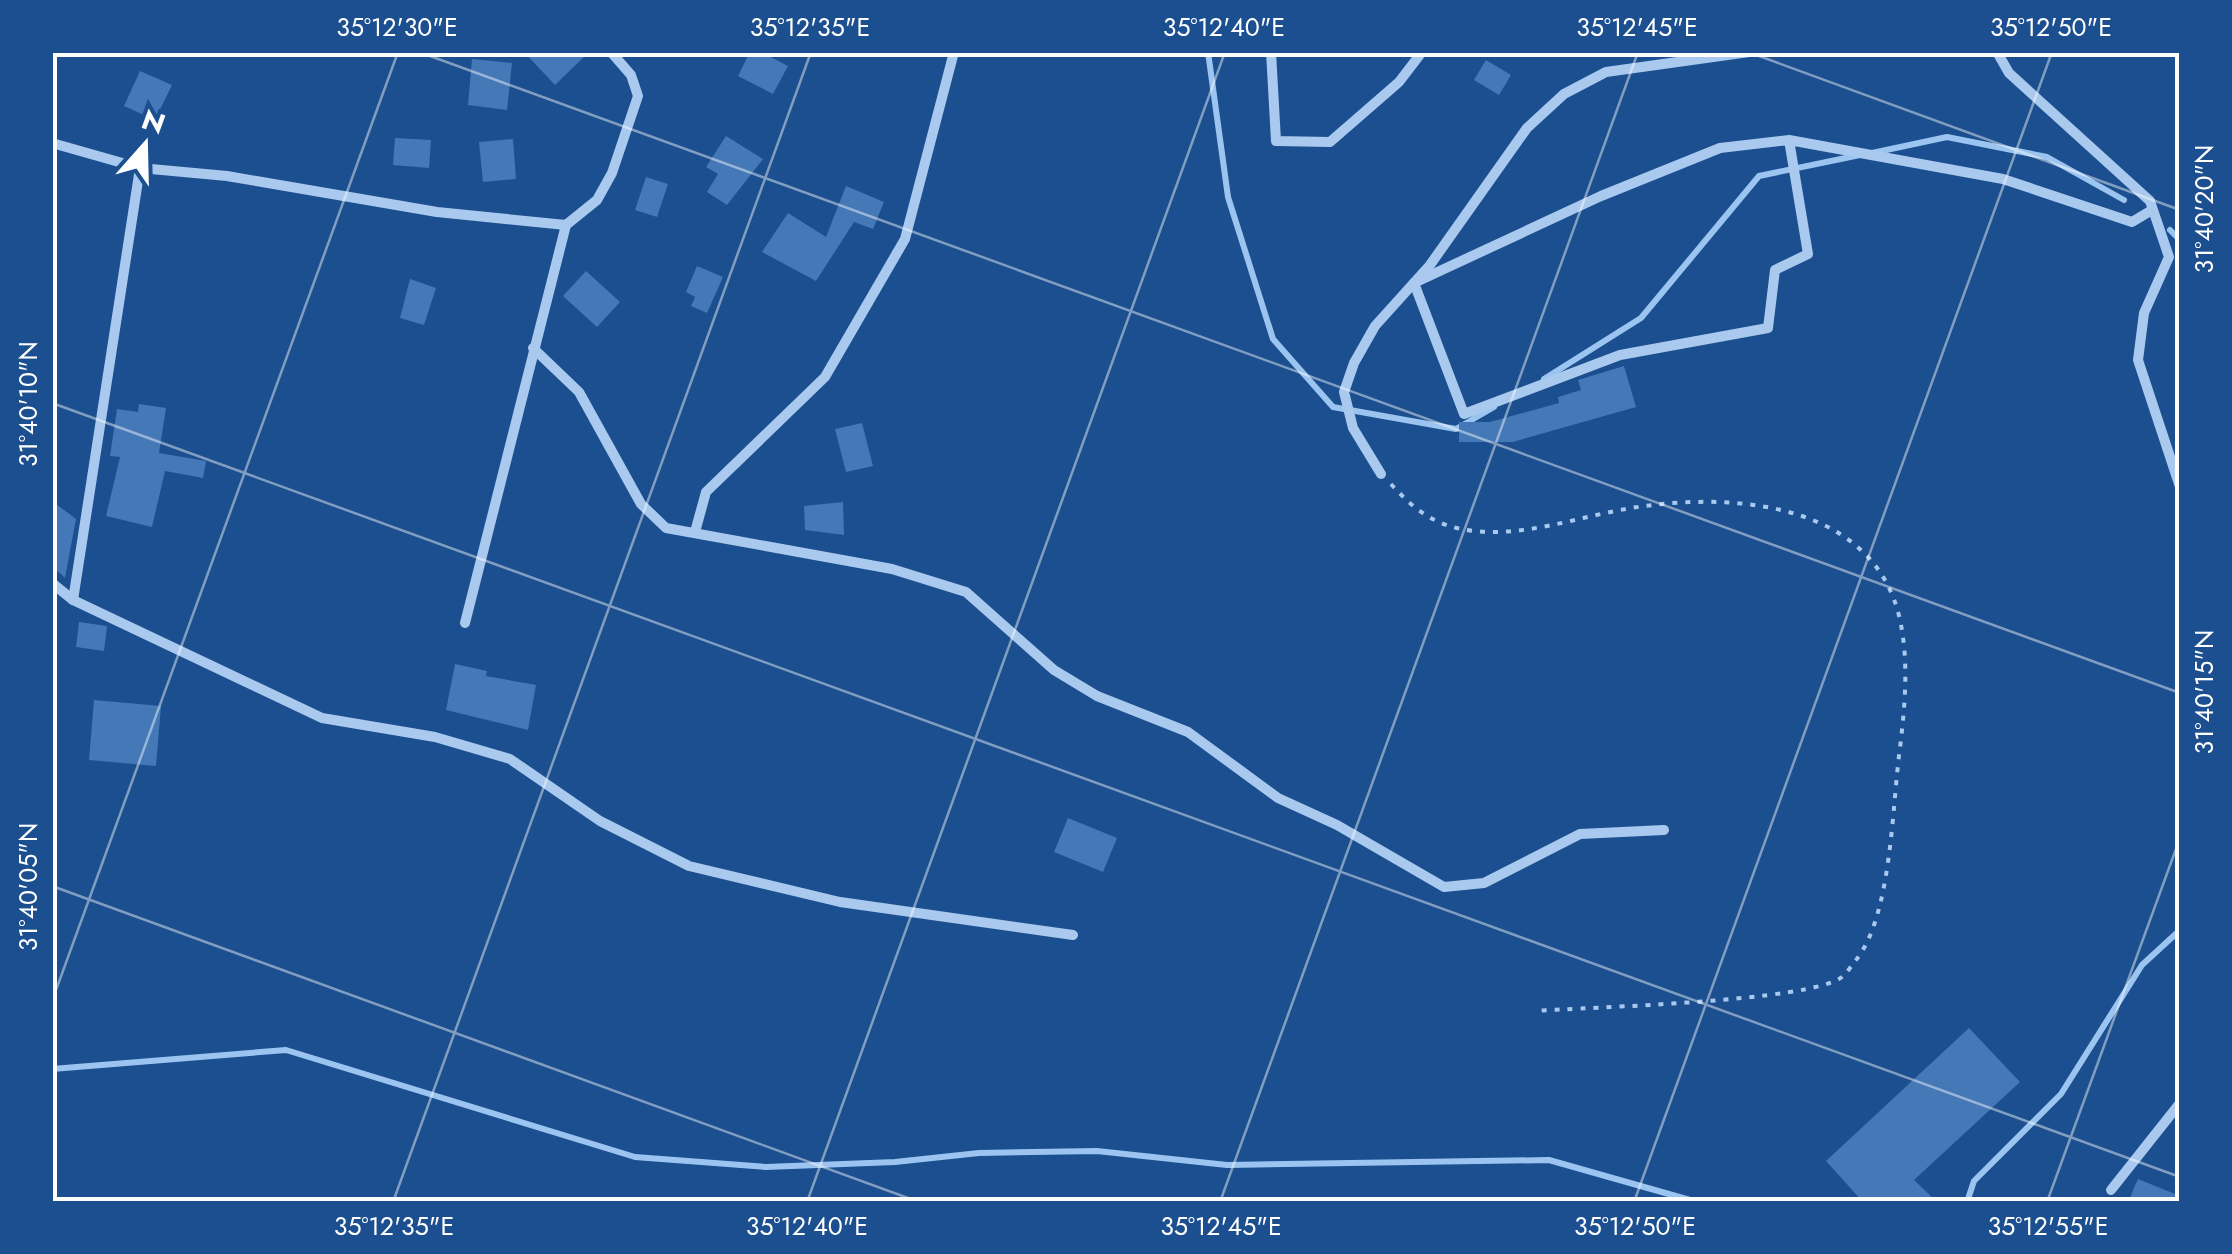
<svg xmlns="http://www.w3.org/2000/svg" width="2232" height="1254" viewBox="0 0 2232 1254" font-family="Jost,sans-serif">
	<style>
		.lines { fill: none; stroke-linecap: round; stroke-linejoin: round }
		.stream { stroke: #9cc4f0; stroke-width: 6 }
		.building { fill: #4478b7 }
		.path { stroke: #a9c9ee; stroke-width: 4; stroke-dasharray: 5 8; stroke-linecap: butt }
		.street { stroke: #a9c9ee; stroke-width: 10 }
		.ticks { fill: none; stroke: #fff; stroke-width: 2.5; stroke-opacity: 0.45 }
		.neatline { fill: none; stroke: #fff; stroke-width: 4 }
		.ticks-label { font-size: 25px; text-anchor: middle; fill: #fff }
	</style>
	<rect width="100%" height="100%" fill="#1b4f8f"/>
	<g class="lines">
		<g class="stream">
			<path d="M1208,52L1228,197L1273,339L1333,407L1456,429L1494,407"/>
			<path d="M1872,153L1947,137L2047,157L2124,200"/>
			<path d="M2170,230L2180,240"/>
			<path d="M1544,379L1641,318L1759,176L1860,155"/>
			<path d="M52,1069L286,1050L635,1157L766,1167L895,1162L979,1153L1097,1151L1227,1165L1549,1160L1697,1202"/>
			<path d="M1967,1202L1974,1181L2061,1094L2142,965L2180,930"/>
		</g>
	</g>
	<g class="building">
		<path d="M524,52H589L555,85Z"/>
		<path d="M750,52H761L788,66L773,94L738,76Z"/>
		<path d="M472,59L512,63L507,110L468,105Z"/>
		<path d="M1486,60L1511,75L1499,95L1474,80Z"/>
		<path d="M140,71L172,85L155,120L124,106Z"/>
		<path d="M726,136L763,159L727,205L707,192L718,174L706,167Z"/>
		<path d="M395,138L431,140L429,168L393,165Z"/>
		<path d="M513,139L516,179L483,182L479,142Z"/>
		<path d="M646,177L668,184L657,217L635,210Z"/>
		<path d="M846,186L884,202L873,229L854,222L816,281L762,252L788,213L826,237Z"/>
		<path d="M697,266L723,277L707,313L691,306L695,297L686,292Z"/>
		<path d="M586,271L620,302L597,327L563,296Z"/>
		<path d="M410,279L436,288L424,325L400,318Z"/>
		<path d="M1624,366L1636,407L1513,442H1459V422H1490L1559,403L1558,397L1581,390L1578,380Z"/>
		<path d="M139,404L166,408L159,453L206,461L203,478L165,471L152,527L106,516L120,457L110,456L117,409L138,412Z"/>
		<path d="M862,423L873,466L846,472L835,429Z"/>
		<path d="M52,501L76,519L65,578L52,566Z"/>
		<path d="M843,502L844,535L805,530L804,506Z"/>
		<path d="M79,622L107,626L104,651L76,647Z"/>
		<path d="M455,664L487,671L486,676L536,685L528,730L446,710Z"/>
		<path d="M94,700L161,706L156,766L89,760Z"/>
		<path d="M1068,818L1117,838L1103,872L1054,852Z"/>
		<path d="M1969,1028L2020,1082L1914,1180L1937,1202H1863L1826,1161Z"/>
		<path d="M2138,1179L2180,1196V1202H2128Z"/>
	</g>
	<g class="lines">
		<path class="path" d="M1391,484C1415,511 1437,527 1474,531C1532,537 1588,513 1645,506C1740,493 1875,505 1900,620C1909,662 1905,705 1900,748C1892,805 1892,915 1856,960C1852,965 1847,973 1842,977C1810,1002 1588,1007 1536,1011"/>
		<g class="street">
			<path d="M1271,52L1276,141L1330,142L1399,82L1422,52"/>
			<path d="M1997,52L2009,73L2150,201L2169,257L2144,313L2138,360L2180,487"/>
			<path d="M1789,140L1808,254L1775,270L1768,328L1620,355L1464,414L1414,283L1601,196L1720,148L1789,140L2003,179L2132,222L2152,210"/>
			<path d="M52,143L140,168L227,176L437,212L566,225L597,200L612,173L638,96L631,75L611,52"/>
			<path d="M533,348L579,392L641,504L666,528L892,569L966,592L1054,670L1097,696L1188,732L1278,798L1337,825L1444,887L1484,883L1580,834L1664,830"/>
			<path d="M1381,474L1353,428L1344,392L1354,363L1375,326L1430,265L1527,128L1564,94L1606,72L1749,52"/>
			<path d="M695,532L706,492L825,377L905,239L954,52"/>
			<path d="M52,583L73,600L322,718L435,737L510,759L600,821L689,866L840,902L1073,935"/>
			<path d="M73,600L140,168"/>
			<path d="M465,623L566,225"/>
			<path d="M2111,1190L2180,1103"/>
		</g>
	</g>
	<path class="ticks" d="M419,52L2180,693M1748,52L2180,210M52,403L2180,1177M52,886L919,1202M52,1001L398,52M393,1202L811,52M807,1202L1225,52M1220,1202L1638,52M1634,1202L2052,52M2047,1202L2180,838"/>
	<rect width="2232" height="1254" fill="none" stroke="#1b4f8f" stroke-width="110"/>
	<g transform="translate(145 145) rotate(20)" stroke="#1b4f8f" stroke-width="8" paint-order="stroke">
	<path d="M0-8L18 38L0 25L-18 38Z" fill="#ffffff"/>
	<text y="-15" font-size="28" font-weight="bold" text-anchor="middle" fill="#ffffff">N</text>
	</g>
	<rect x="55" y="55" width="2122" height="1144" class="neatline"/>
	<g class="ticks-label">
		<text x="397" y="36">35°12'30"E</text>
		<text x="810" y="36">35°12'35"E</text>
		<text x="1224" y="36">35°12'40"E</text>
		<text x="1637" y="36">35°12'45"E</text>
		<text x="2051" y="36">35°12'50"E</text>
		<text transform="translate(2204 209) rotate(-90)" y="9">31°40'20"N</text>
		<text transform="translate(28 404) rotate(-90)" y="9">31°40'10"N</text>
		<text transform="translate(2204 692) rotate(-90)" y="9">31°40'15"N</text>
		<text transform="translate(28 887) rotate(-90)" y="9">31°40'05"N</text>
		<text x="394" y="1235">35°12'35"E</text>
		<text x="807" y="1235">35°12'40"E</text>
		<text x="1221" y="1235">35°12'45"E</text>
		<text x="1635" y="1235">35°12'50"E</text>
		<text x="2048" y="1235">35°12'55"E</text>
	</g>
</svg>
